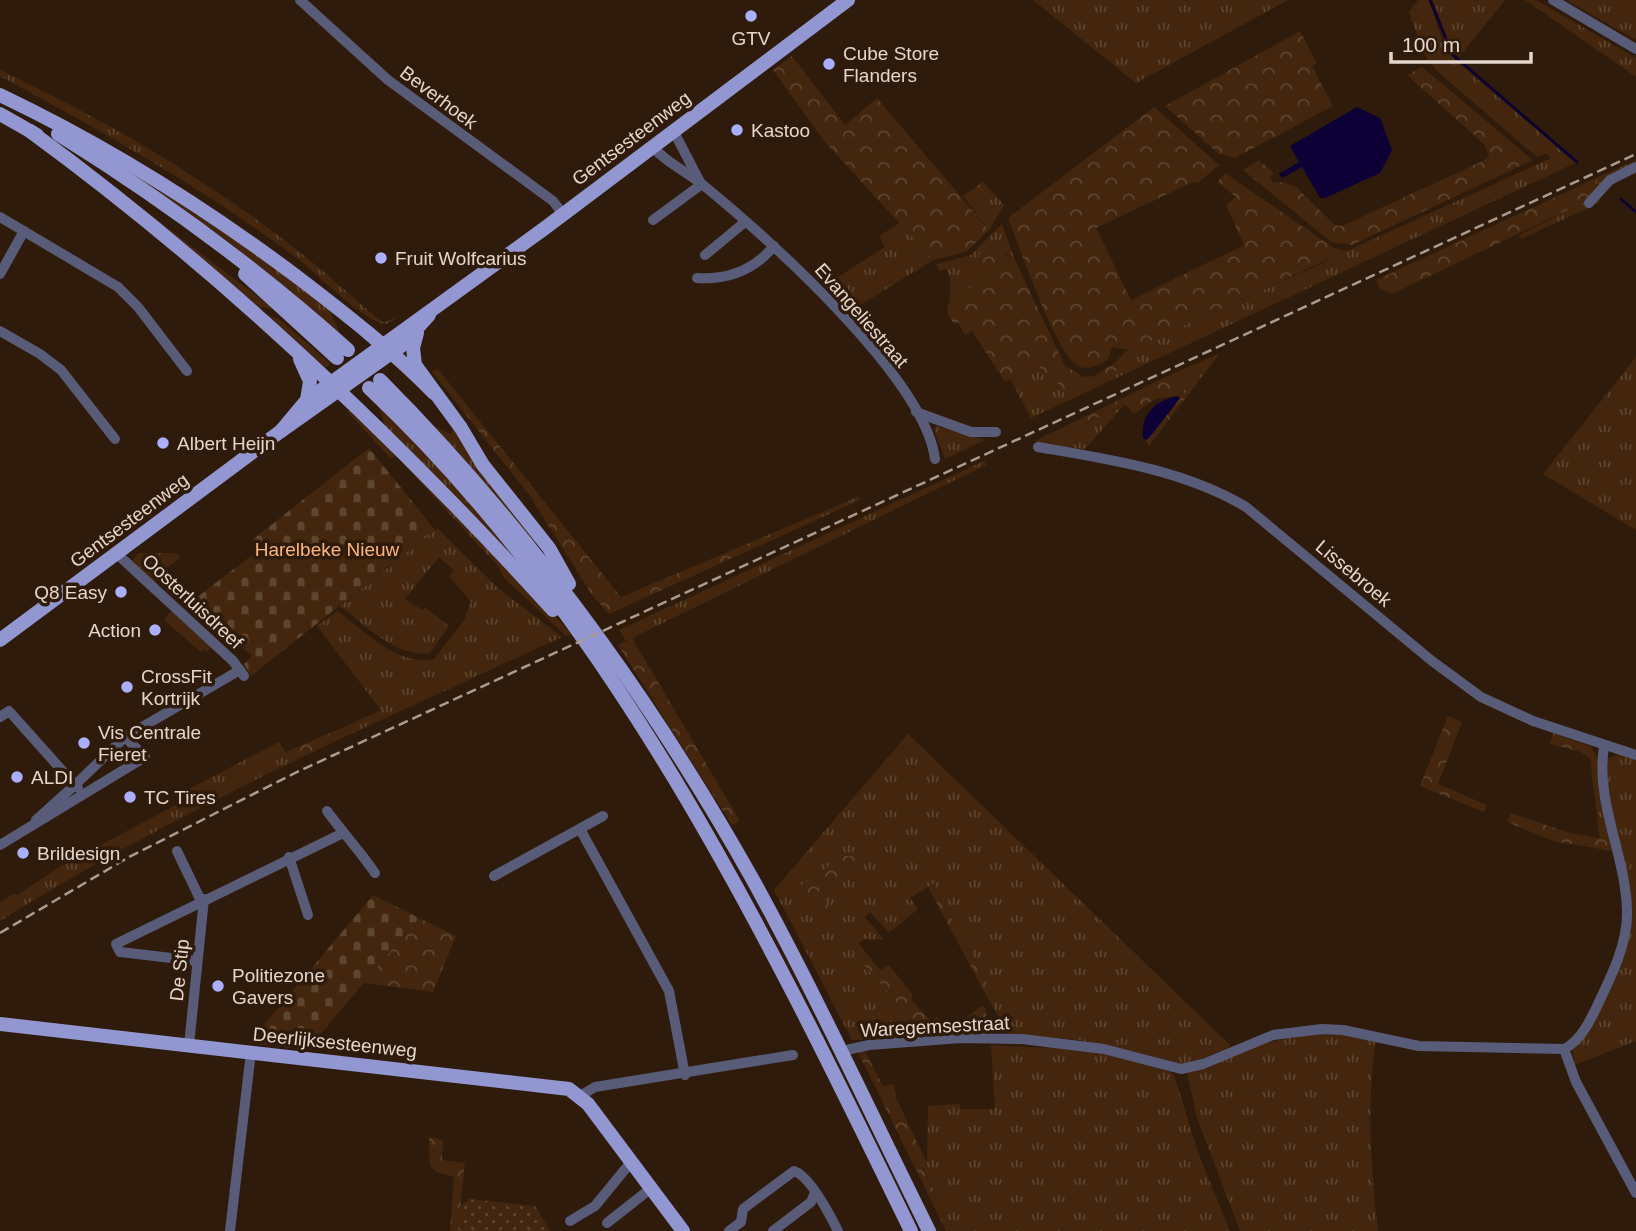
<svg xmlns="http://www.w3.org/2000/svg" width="1636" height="1231" viewBox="0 0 1636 1231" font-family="Arial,sans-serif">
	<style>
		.grass { fill: url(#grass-tufts) }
		.forest { fill: url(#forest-crowns) }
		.cemetery { fill: url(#cemetery-stones) }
		.park { fill: url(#park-dots) }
		.water { fill: #0c0037 }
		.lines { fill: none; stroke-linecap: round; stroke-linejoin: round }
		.stream { stroke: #0c0037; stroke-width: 2.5 }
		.minor { stroke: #595c79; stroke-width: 10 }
		.major { stroke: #9297d2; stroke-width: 14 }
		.rail { stroke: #ab9b90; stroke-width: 2.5; stroke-dasharray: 10 5; stroke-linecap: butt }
		.poi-dot { fill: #aaaffb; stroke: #2f1b0b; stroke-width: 2.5 }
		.labels { text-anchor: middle; stroke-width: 7; stroke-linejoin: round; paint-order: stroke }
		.poi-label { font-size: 19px; fill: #e4d6cc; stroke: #2f1b0b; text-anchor: start }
		.street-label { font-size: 19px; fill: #e4d6cc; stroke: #2f1b0b }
		.park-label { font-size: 19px; fill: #fab57f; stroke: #2f1b0b }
	</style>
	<defs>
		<pattern id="grass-tufts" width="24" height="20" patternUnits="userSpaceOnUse" patternTransform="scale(1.75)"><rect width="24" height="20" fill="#43260d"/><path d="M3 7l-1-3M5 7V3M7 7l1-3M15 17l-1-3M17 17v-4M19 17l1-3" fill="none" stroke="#5e452f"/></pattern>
		<pattern id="forest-crowns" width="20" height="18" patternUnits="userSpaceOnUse" patternTransform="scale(1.75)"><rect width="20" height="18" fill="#43260d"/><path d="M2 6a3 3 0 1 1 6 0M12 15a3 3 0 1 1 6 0" fill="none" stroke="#5e452f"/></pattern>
		<pattern id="cemetery-stones" width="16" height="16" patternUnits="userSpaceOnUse" patternTransform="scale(1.75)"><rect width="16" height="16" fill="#43260d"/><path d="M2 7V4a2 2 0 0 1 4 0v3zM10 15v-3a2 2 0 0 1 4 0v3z" fill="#5e452f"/></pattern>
		<pattern id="park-dots" width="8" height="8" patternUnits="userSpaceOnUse" patternTransform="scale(1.75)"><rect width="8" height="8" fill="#43260d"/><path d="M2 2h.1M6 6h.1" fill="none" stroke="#5e452f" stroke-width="1.8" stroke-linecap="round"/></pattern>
	</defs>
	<rect width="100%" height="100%" fill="#2f1b0b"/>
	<g class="grass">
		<path d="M1033,0H1288L1136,83Z"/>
		<path d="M1418,0H1428L1446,49L1454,59L1575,163L1031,418L1010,379L1038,362L1043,375L1050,371L1066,395L1118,370L1115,363L1126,351L1325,262L1331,258L1334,248L1347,251L1551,158L1546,153L1537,157L1438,72L1424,54L1409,12Z"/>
		<path d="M1433,0H1505L1459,57L1450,46Z"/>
		<path d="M1525,0H1536L1636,58V77Z"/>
		<path d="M1566,0H1636V40Z"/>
		<path d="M0,70C102,118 203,177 292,246C322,269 350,295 378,319L384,322L398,317L387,324C365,324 314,270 294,256C201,187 102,131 0,76Z"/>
		<path d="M1636,160V164L1602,189L1599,203L1521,239L1519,235L1585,202L1601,189L1596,178Z"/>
		<path d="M118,164L169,191L336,311L331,314L341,335L225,239Z"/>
		<path d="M983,182L1004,205L989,230L963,196Z"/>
		<path d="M139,206L275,310L262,307L260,312L279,319L330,363L323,370Z"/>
		<path d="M900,223L933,260L851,311L841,300L833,280L885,247L879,236Z"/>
		<path d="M1002,224L1014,258L1005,253L981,273L977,282L948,308C951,294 952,283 947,269L940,271L936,264L971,255Z"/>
		<path d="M1220,353L1187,396L1170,375Z"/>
		<path d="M1636,357V530L1543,474Z"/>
		<path d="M377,404L432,459L516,558L513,562L379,424L384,422Z"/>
		<path d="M1125,404L1085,449L1043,444Z"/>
		<path d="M351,410L554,615L571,634L566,636L504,578L497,565L396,456L390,458L347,411Z"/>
		<path d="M433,425L450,434L454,429L537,540L535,543Z"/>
		<path d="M936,426L985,440L945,459L934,429Z"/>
		<path d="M984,461L986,465L626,641L619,630Z"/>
		<path d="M858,497L860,500L759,546L756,540Z"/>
		<path d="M437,528L498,588L562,637L355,732L351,724L381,710L317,626L337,611C362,629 400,668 434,659L464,620L471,602L449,576L454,570L439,557L405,599L422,610L425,607L449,626L430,653C398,659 364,624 340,606Z"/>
		<path d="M138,553H176L180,558L158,574L163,580L160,582L151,580L131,562Z"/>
		<path d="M171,611L211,647L207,652L204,649L201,652L164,620Z"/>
		<path d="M908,734L1231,1046L1190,1064H1178L1079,1040L1009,1034L987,997L993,994L933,884L910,898L918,909L889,933L870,912L865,917L884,940L865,939L857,944L818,892L857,866L843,856L798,888L927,1037L852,1040L774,890Z"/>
		<path d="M279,742L292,762C192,811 94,862 0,921V902L13,894L17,895L63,865L189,798L185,791Z"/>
		<path d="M1619,754L1636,758V1041L1574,1065L1573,1051L1602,1003L1627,931L1609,800L1607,759Z"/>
		<path d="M1598,758L1609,840H1600L1590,759Z"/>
		<path d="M1331,1033L1376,1041C1366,1105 1371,1167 1378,1231H1240L1197,1118L1187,1073C1238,1051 1275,1036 1331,1033Z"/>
		<path d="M1048,1043L1094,1049L1169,1071L1174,1075L1199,1155L1230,1231H949L953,1228L922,1166L927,1163L928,1106L960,1104V1109H995L991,1045L1048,1048Z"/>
	</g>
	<g class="forest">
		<path d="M1300,31L1317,63L1312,66L1333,106L1235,158L1219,154L1165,106Z"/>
		<path d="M792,56L845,125L877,98L989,230L966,252L933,260L825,142L773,70Z"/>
		<path d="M1422,67L1533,160L1352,245L1331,242L1243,170L1259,160L1274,173L1270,177L1273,183L1283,182L1296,187L1335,225L1342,226L1487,159L1489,155L1484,144L1407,75Z"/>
		<path d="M1154,107L1219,165L1198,183L1193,182L1096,228L1131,300L1244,245L1226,205L1236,197L1217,182L1225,173L1334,248L1331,258L1131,350L1112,347L1108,359C1100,365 1088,371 1078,366C1056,355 1019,245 1008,218Z"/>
		<path d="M1596,178L1601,189L1585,202L1392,294L1380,288L1376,280Z"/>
		<path d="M984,251H995L1014,258L1065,366L1084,377L1094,376L1115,363L1118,370L1066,396L1050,372L1043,375L1038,363L1005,382L972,331L965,335L958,322L954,324L947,314C952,284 985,300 978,254Z"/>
		<path d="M437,368L621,597L756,540L759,546L609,614L592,595L530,496L432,372Z"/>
		<path d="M1170,375L1187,396L1149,446L1146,440L1180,398L1177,396L1155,399L1134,414L1124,404L1043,444L1035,441Z"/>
		<path d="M632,638L740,821L732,825L618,645Z"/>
		<path d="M1448,716L1462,722L1438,784L1487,805L1484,812L1420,786Z"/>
		<path d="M351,724L355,732L292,762L286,752Z"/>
		<path d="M1553,733L1590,746L1598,758L1590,759L1581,752L1550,744Z"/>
		<path d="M1511,813L1570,833L1609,840L1612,851L1553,841L1507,822Z"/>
		<path d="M843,856H854L857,866L818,892L880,970L889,965L913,995L911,999L931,1021L937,1017L951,1028L982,1006L986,1009V1033L927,1037L797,888Z"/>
		<path d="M933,884L993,994L987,997L928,887Z"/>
		<path d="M419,918L456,936L433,992L363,983Z"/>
		<path d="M864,1050L883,1086L894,1084L896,1098L927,1163L922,1167L954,1229L946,1231L858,1052Z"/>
		<path d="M429,1137L443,1140L442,1160L465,1163L458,1231H450L454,1177L437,1172L430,1166Z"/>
	</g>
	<g class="cemetery">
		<path d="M369,448L435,530L251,676L244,664L252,656L192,601L259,550L252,540Z"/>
		<path d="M373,895L419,918L307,1050L249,1043Z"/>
	</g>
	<path class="park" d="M469,1199L535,1206L550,1231H458L461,1206Z"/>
	<g class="water">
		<path d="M1357,107L1380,118L1392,150L1380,173L1325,198H1320L1302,167L1282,178L1279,174L1299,162L1290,146Z"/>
		<path d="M1177,396L1180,398L1150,437L1146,440L1143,438C1141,413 1154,402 1177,396Z"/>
	</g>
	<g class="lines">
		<g class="stream">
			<path d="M1430,0L1453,55L1577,162"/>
			<path d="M1621,199L1636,212"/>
		</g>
		<g class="minor">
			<path d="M300,0L388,80L553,201L563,214"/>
			<path d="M1553,0L1636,49"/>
			<path d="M673,130L700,182"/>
			<path d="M652,146C666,163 686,171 703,185C766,236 925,378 935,459"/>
			<path d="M1589,203L1610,180L1636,167"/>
			<path d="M0,217L118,287L138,307L187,371"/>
			<path d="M653,220L702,184"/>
			<path d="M705,255L745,222"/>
			<path d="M0,274L24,231"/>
			<path d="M697,278C727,280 754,270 774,246"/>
			<path d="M0,331L40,354L61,370L115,439"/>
			<path d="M916,412L971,432H996"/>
			<path d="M1038,447C1108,459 1184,470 1246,507L1432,661L1481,697L1533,721L1636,755"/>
			<path d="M116,553L233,661L244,676"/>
			<path d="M0,717L9,711L75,785L125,737L145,757L0,845"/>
			<path d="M125,737L240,670"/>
			<path d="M327,811C343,833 360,851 375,873"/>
			<path d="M36,820L75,785L78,788"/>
			<path d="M580,829L669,991L685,1075"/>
			<path d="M177,851L201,901"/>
			<path d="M289,857L308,915"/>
			<path d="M494,876L603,816"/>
			<path d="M197,961L120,952L116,944L343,833"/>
			<path d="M189,1045L204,899"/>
			<path d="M1564,1049L1576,1082L1636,1193"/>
			<path d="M842,1051L869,1045L961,1038L1022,1039L1104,1049L1181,1069L1203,1064L1273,1035L1322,1029L1343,1030L1419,1046L1564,1049C1581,1041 1591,1019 1599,1002C1612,975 1628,942 1627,911C1626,856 1595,802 1604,747"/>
			<path d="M580,1096L595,1087L793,1055"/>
			<path d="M570,1221L595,1206L631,1162"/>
			<path d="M607,1223L650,1189"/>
			<path d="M230,1231L251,1052"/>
			<path d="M729,1231L741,1222L743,1209L794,1171C810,1176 830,1215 838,1231"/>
			<path d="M773,1231L811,1202L814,1195"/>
		</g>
		<g class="major">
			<path d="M0,95C107,146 206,208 300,279C347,315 393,351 434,393"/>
			<path d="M0,114L37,135"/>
			<path d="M30,131C220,270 394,435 553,610"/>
			<path d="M58,134C161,198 258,269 348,350"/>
			<path d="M245,274L337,358"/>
			<path d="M417,333L413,348L415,365L461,428L483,465L549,548L569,584"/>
			<path d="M300,359L310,381L307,400"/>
			<path d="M380,380C527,528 651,698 753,880C816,995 871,1114 929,1231"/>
			<path d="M369,388C615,620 765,931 911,1231"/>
			<path d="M281,431L307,400L324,388L545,228L848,0"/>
			<path d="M0,640L281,431L401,346L429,315"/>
			<path d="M0,1024L569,1089L588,1104L683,1231"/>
		</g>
		<path class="rail" d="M0,933L129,857L297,772L1636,154"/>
	</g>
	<g class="poi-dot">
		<circle cx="751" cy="16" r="7"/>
		<circle cx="829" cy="64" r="7"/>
		<circle cx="737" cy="130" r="7"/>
		<circle cx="381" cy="258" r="7"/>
		<circle cx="163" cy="443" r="7"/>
		<circle cx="121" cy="592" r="7"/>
		<circle cx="155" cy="630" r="7"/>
		<circle cx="127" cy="687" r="7"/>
		<circle cx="84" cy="743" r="7"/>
		<circle cx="17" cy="777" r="7"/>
		<circle cx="130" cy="797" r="7"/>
		<circle cx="23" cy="853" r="7"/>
		<circle cx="218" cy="986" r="7"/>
	</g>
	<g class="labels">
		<g class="poi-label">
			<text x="751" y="45" text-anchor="middle">GTV</text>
			<text x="843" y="60">Cube Store<tspan x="843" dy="22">Flanders</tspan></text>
			<text x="751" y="137">Kastoo</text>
			<text x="395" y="265">Fruit Wolfcarius</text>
			<text x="177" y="450">Albert Heijn</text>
			<text x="107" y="599" text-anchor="end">Q8 Easy</text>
			<text x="141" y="637" text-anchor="end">Action</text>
			<text x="141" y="683">CrossFit<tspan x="141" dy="22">Kortrijk</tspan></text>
			<text x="98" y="739">Vis Centrale<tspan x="98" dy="22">Fieret</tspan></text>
			<text x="31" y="784">ALDI</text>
			<text x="144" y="804">TC Tires</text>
			<text x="37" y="860">Brildesign</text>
			<text x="232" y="982">Politiezone<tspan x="232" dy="22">Gavers</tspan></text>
		</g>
		<g class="street-label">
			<text transform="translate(439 97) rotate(37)" y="7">Beverhoek</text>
			<text transform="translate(631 138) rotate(-37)" y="7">Gentsesteenweg</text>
			<text transform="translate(862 315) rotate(49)" y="7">Evangeliestraat</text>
			<text transform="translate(129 520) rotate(-37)" y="7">Gentsesteenweg</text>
			<text transform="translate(1354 573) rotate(40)" y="7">Lissebroek</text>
			<text transform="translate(193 601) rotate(43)" y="7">Oosterluisdreef</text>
			<text transform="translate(179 970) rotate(-84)" y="7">De Stip</text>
			<text transform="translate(935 1026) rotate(-3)" y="7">Waregemsestraat</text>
			<text transform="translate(335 1042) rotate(6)" y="7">Deerlijksesteenweg</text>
		</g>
		<g class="park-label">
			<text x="327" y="556">Harelbeke Nieuw</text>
		</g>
	</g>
	<path d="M1391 52v10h140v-10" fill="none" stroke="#e4d6cc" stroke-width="3.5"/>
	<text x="1402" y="52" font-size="21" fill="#e4d6cc" stroke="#2f1b0b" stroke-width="5" paint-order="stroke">100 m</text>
</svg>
